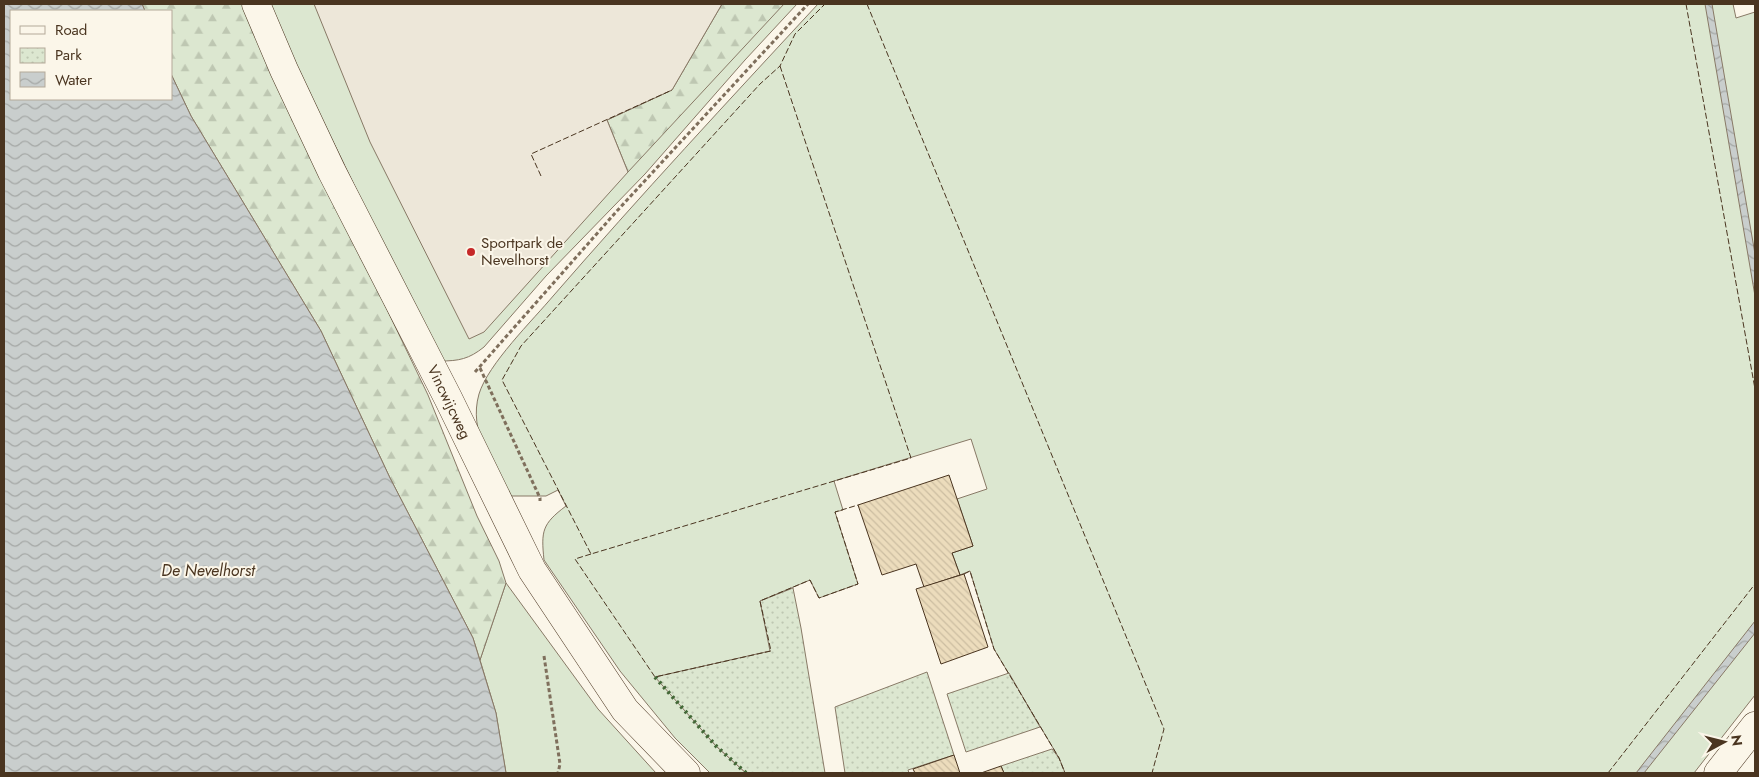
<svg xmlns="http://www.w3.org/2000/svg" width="1759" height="777" viewBox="0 0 1759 777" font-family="Jost,sans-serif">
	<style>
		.grass { fill: #dce7d0; stroke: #887966 }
		.forest { fill: url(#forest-firs); stroke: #887966 }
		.park { fill: url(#park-dots); stroke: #887966 }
		.parking { fill: #ede7d9; stroke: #887966 }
		.water { fill: url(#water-waves); stroke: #887966 }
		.building { fill: url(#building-back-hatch); stroke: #4a3520 }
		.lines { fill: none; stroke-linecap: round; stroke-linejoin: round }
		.minor-casing { stroke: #4a3520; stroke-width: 29 }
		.path { stroke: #7f6f5c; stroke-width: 3; stroke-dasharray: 4 2.5; stroke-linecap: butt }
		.minor { stroke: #fbf6e9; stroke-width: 28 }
		.hedge { stroke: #436837; stroke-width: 4; stroke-dasharray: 2.5 4; stroke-linecap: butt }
		.fence { stroke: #4a3520; stroke-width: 1; stroke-dasharray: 6 2.5; stroke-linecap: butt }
		.poi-dot { fill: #c62828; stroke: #fbf6e9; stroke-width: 2 }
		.labels { text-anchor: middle; stroke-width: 4; stroke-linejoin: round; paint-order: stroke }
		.poi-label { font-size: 15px; fill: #4a3520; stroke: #fbf6e9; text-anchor: start }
		.street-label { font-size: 15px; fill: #4a3520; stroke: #fbf6e9 }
		.water-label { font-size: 16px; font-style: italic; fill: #4a3520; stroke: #fbf6e9 }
	</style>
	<defs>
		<pattern id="forest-firs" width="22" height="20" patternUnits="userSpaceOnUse" patternTransform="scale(1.25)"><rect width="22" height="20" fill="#dce7d0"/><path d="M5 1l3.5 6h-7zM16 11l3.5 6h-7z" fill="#bec7b2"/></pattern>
		<pattern id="park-dots" width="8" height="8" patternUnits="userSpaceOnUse" patternTransform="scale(1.25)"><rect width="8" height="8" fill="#dce7d0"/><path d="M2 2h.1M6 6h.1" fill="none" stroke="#bec7b2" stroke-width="1.8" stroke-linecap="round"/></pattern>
		<pattern id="water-waves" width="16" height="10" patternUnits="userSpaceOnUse" patternTransform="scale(1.25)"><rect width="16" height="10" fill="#c9cecd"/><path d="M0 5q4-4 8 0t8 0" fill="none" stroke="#a5a8a6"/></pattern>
		<pattern id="building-back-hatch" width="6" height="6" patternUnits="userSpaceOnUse" patternTransform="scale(1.25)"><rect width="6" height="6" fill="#ecdcbc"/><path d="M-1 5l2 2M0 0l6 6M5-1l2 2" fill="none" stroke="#ccbda1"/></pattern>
	</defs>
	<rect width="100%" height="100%" fill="#fbf6e9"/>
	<g class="grass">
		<path d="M268,4H797L745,60L645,174L546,276L484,347C469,359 459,361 440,361L325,125Z"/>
		<path d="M818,4H1733L1736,18L1755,12V695L1694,773H1065L1059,758L994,649L970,571L960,575L952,553L973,546L957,499L987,489L971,439L834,481L843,510L835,512L858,584L819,598L810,580L760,601L771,651L656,677L716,746L746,773H710L675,738L620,671L544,560C541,531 542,524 566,506L558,490L546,496H510C493,465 468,432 479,394C488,364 533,320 554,295C640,196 729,100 818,4Z"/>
		<path d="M506,583L598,709L656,773H506L496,713L480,660Z"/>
	</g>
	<g class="forest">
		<path d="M142,4H243L275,76L428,395L477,516L499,561L506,583L480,660L473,638L390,478L321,331L191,116L171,74V11H145Z"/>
		<path d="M722,4H784L628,172L607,120L672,90Z"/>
	</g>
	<g class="park">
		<path d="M793,588L801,628L825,773H746L716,746L655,677L770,651L760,601Z"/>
		<path d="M927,672L954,755L908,770L909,773H845L835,707Z"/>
		<path d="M1009,673L1040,727L966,752L947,694Z"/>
		<path d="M1052,749L1059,758L1065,773H1004L1001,766Z"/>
	</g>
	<path class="parking" d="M314,4H722L672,90L607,120L628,172L484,332L469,339L370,142Z"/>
	<g class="water">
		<path d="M4,4H142L145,11H11V99H171V74L191,116L321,331L390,478L473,638L496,713L506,773H4Z"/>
		<path d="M1705,4H1712L1755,254V296Z"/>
		<path d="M1755,621V633L1644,773H1636Z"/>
	</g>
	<g class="building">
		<path d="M949,475L973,546L952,553L960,575L924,587L916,564L882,575L858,505Z"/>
		<path d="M964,574L988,647L941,664L916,589Z"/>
		<path d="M954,755L960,773H915L913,769Z"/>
		<path d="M1001,766L1004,773H981Z"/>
	</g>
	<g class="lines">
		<g class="minor-casing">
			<g id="minor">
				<path d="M256,4L284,70L332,172L448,398L532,570L625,710L686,773"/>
				<path d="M1718,773L1755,726"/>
			</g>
		</g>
		<g class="path">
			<path d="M480,368L540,498V501"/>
			<path d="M475,372L616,212L808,4"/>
			<path d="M544,656L560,764L558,773"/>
		</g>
		<use href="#minor" class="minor"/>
		<path class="hedge" d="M655,677L716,746L746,773"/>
		<g class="fence">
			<path d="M867,4L1164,729L1152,773"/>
			<path d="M1686,4L1755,389"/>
			<path d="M780,66L911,458L591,554L502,380L521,346L760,84L780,66L795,34L825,4"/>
			<path d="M541,176L531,154L672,90"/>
			<path d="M591,554L575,559L655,677L771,651L760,601L810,580L819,598L858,584L835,512L858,505"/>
			<path d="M964,574L970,571L994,649L1059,758L1065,773"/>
			<path d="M1608,773L1755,584"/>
		</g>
	</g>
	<circle class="poi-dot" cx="471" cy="252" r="5"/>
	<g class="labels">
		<g class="poi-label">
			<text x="481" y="248">Sportpark de<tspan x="481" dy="17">Nevelhorst</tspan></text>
		</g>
		<g class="street-label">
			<text transform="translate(449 402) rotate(64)" y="5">Vincwijcweg</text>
		</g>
		<g class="water-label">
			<text x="208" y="576">De Nevelhorst</text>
		</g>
	</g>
	<rect width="1759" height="777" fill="none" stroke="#4a3520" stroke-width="10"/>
	<rect x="10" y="10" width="162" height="90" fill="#fbf6e9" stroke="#b4a999"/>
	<rect x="20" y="26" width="25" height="8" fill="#fbf6e9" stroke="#b4a999"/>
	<text x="55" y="35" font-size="15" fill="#4a3520">Road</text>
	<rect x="20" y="48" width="25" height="15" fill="url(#park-dots)" stroke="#b4a999"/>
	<text x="55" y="60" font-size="15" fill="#4a3520">Park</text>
	<rect x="20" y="72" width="25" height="15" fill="url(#water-waves)" stroke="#b4a999"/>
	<text x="55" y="85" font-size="15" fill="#4a3520">Water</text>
	<g transform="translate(1724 742) rotate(83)" stroke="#fbf6e9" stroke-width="4" paint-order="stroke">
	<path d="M0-4L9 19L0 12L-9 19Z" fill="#4a3520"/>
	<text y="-8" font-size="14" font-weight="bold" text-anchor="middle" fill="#4a3520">N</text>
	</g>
</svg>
